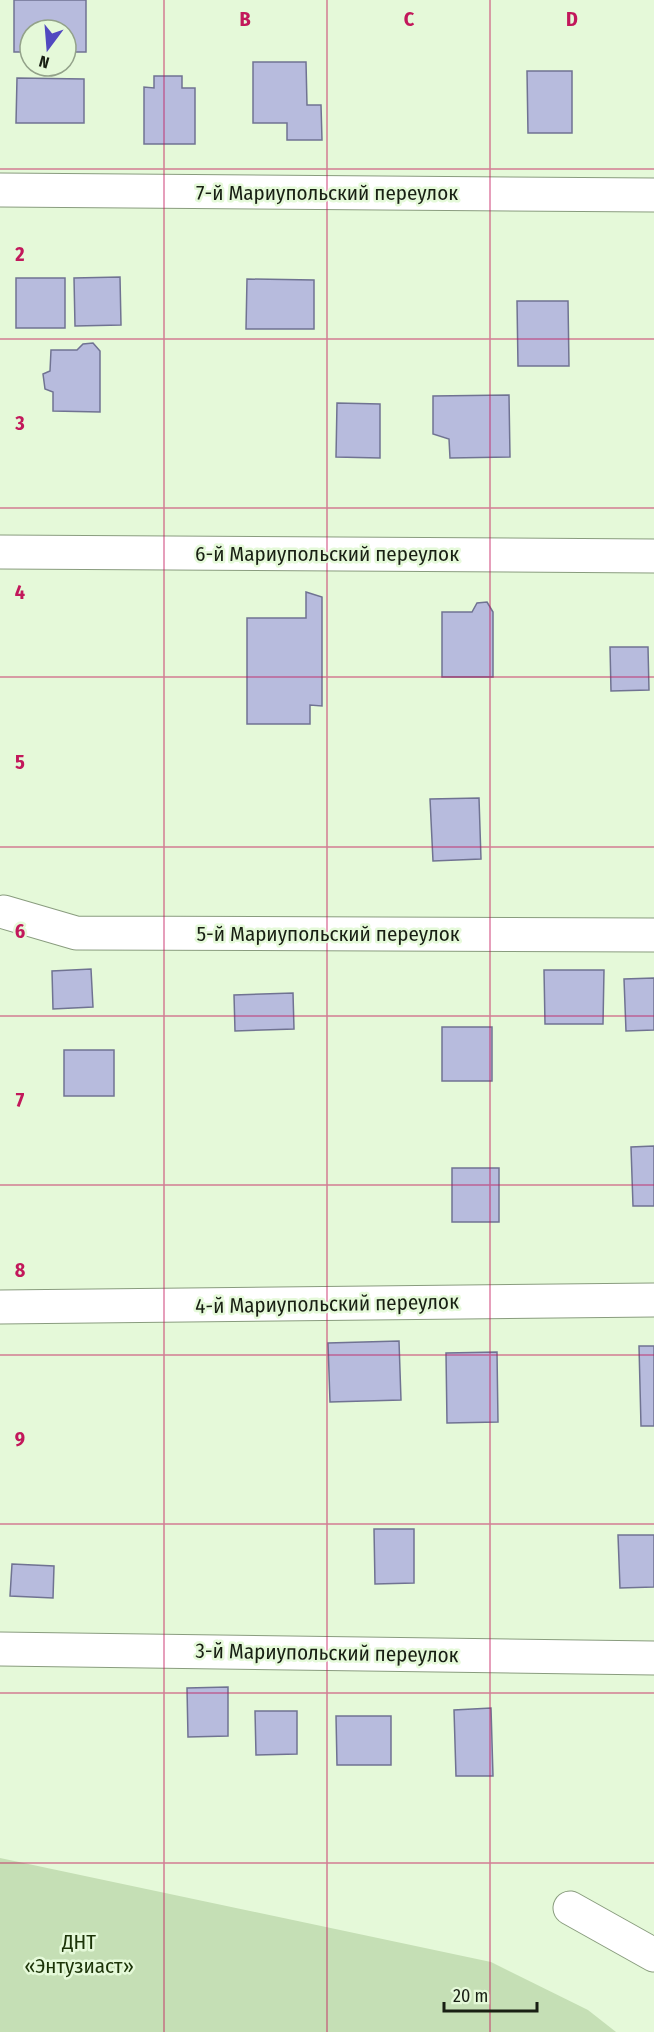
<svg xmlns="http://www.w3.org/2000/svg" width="654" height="2032" viewBox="0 0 654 2032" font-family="'Fira Sans Condensed',sans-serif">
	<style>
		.green { fill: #c5dfb5 }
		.building { fill: #b7bbdd; stroke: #707392; stroke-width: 1.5 }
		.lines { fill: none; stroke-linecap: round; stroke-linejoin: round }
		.minor-casing { stroke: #899c7e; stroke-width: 35 }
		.minor { stroke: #fff; stroke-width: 33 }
		.grid { fill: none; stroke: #c2185b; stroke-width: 1.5; stroke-opacity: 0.55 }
		.labels { text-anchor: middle; stroke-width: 5; stroke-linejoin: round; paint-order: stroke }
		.street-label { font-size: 21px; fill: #181f13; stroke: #e5f9d9 }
		.park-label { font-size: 21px; fill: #1b3307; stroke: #e5f9d9 }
		.grid-label { font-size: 20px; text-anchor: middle; font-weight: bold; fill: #c2185b; stroke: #e5f9d9; stroke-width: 5; stroke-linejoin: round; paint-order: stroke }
	</style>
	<rect width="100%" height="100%" fill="#e5f9d9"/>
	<path class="green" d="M0,1858L491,1962L588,2010L616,2032H0Z"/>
	<g class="building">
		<path d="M14,0H86V52H66V30H30V52H14Z"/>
		<path d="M253,62H306L307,105H321L322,140H287V123H253Z"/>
		<path d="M527,71H572V133H528Z"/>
		<path d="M154,76H182V88H195V144H144V87L154,88Z"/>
		<path d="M17,78L84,79V123H16Z"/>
		<path d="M120,277L121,325L75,326L74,278Z"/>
		<rect x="16" y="278" width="49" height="50"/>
		<path d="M247,279L314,280V329H246Z"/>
		<path d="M517,301H568L569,366H518Z"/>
		<path d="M93,343L100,351V412L53,411V392L45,389L43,374L50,371L51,350H77L83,344Z"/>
		<path d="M509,395L510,457L450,458L449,439L433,434V396Z"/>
		<path d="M337,403L380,404V458L336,457Z"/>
		<path d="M306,592L322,597V706L310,705V724H247V618H306Z"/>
		<path d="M487,602L493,612V677H442V612H472L477,603Z"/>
		<path d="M610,647H648L649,690L611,691Z"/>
		<path d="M479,798L481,859L433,861L430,799Z"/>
		<path d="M91,969L93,1007L53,1009L52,971Z"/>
		<path d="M544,970H604L603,1024H545Z"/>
		<path d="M654,978V1030L626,1031L624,979Z"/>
		<path d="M293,993L294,1029L235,1031L234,995Z"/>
		<rect x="442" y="1027" width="50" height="54"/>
		<rect x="64" y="1050" width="50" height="46"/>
		<path d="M654,1146V1206H633L631,1147Z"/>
		<rect x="452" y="1168" width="47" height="54"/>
		<path d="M399,1341L401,1400L330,1402L328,1343Z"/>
		<path d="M639,1346H654V1426H641Z"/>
		<path d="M497,1352L498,1422L447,1423L446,1353Z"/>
		<path d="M374,1529H414V1583L375,1584Z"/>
		<path d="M618,1535H654V1587L620,1588Z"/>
		<path d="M12,1564L54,1566L53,1598L10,1596Z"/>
		<path d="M228,1687V1736L188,1737L187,1688Z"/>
		<path d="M491,1708L493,1776H456L454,1710Z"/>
		<path d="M255,1711H297V1754L256,1755Z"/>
		<path d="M336,1716H391V1765H337Z"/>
	</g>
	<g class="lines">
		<g class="minor-casing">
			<g id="minor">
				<path d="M0,190L654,195"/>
				<path d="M0,552L654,556"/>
				<path d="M4,912L76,933L654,935"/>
				<path d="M0,1307L654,1300"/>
				<path d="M0,1649L654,1658"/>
				<path d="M570,1908L654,1955"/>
			</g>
		</g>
		<use href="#minor" class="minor"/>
	</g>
	<path class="grid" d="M164,0V2032M327,0V2032M490,0V2032M0,169H654M0,339H654M0,508H654M0,677H654M0,847H654M0,1016H654M0,1185H654M0,1355H654M0,1524H654M0,1693H654M0,1863H654"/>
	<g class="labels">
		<g class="street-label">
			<text x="327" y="200">7-й Мариупольский переулок</text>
			<text x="327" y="561">6-й Мариупольский переулок</text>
			<text x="328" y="941">5-й Мариупольский переулок</text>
			<text transform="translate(327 1304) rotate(-1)" y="7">4-й Мариупольский переулок</text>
			<text transform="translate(327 1653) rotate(1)" y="7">3-й Мариупольский переулок</text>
		</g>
		<g class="park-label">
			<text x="79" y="1949">ДНТ<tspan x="79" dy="24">«Энтузиаст»</tspan></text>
		</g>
	</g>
	<g class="grid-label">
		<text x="245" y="26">B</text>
		<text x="409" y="26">C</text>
		<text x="572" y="26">D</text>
		<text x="20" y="261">2</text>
		<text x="20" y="430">3</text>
		<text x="20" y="599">4</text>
		<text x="20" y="769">5</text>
		<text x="20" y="938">6</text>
		<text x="20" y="1107">7</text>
		<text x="20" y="1277">8</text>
		<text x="20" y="1446">9</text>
	</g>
	<g transform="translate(48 48) rotate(196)"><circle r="28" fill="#e5f9d9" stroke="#93a28a" stroke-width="1.5"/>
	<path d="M0-4.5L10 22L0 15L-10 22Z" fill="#5149c0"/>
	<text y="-9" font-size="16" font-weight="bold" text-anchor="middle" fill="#181f13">N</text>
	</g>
	<path d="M444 2002v9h93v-9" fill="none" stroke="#181f13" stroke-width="3"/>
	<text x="453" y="2002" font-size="18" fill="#181f13" stroke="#e5f9d9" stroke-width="4.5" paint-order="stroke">20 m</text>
</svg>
